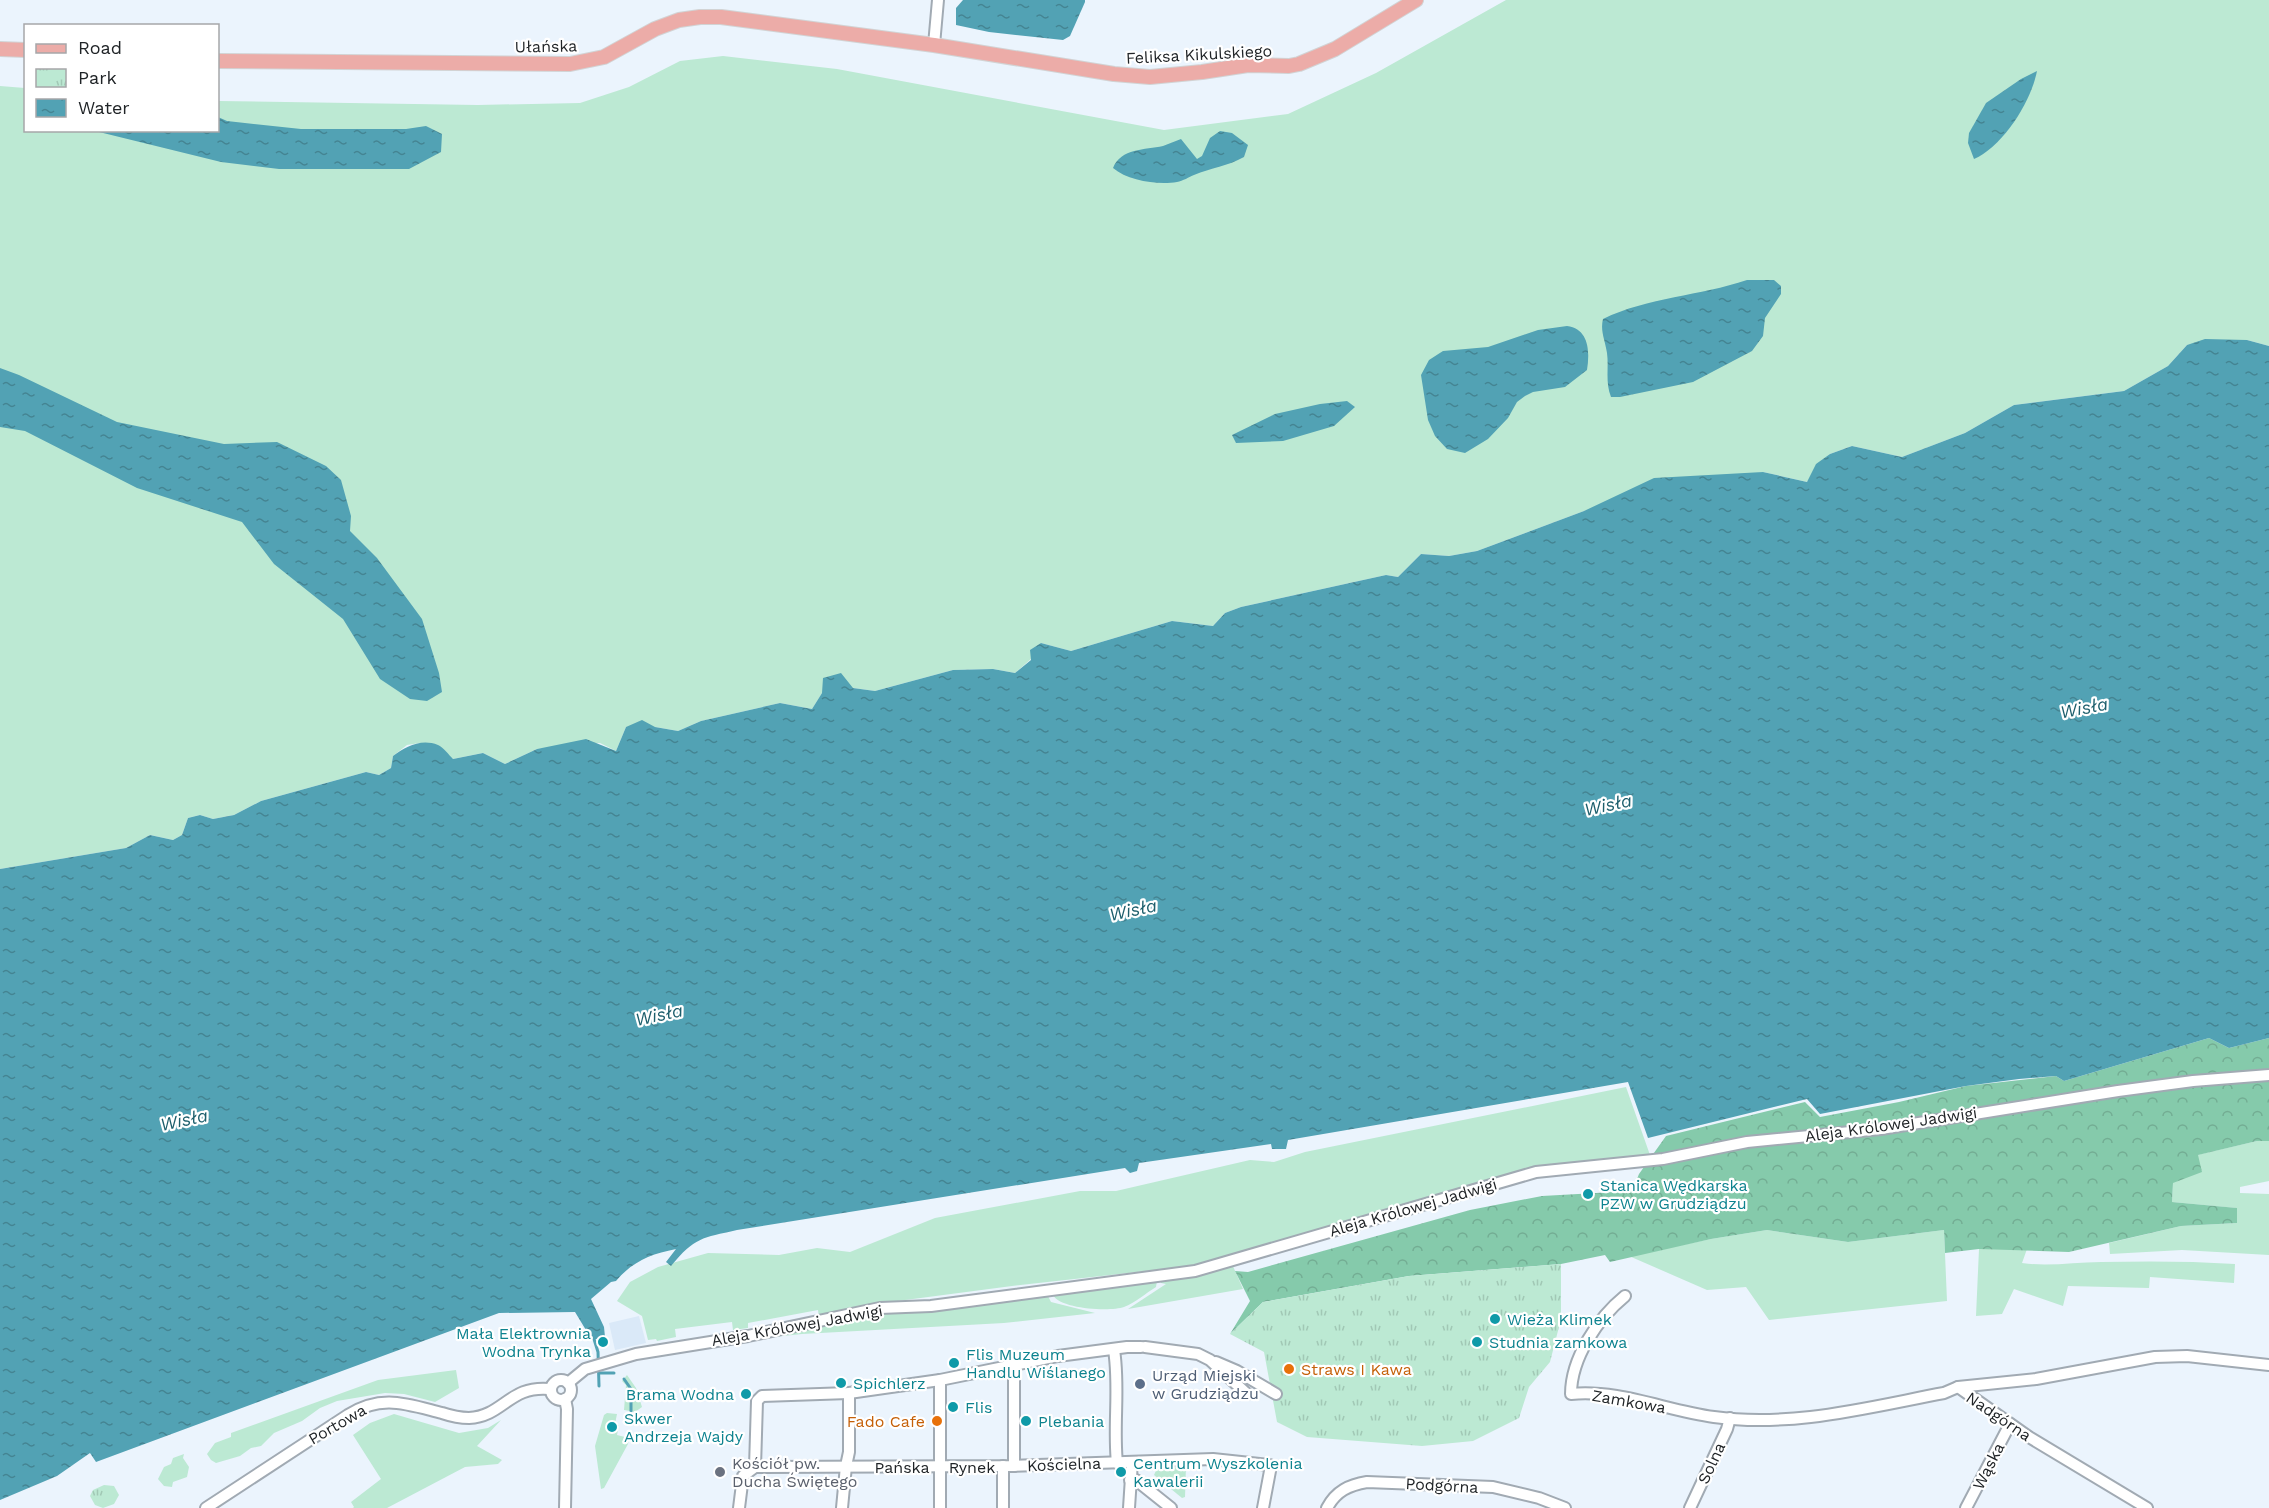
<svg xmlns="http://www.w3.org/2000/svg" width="2269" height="1508" viewBox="0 0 2269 1508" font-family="'Work Sans',sans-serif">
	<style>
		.built { fill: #dae9f8 }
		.grass { fill: #bce9d3 }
		.forest { fill: url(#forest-crowns) }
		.park { fill: url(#park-tufts) }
		.water { fill: url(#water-ripples) }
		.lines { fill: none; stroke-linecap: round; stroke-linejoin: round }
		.stream { stroke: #52a2b4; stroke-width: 3 }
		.minor-casing { stroke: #a1aab3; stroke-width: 14 }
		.major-casing { stroke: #d2d3d4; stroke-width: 16 }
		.minor { stroke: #fff; stroke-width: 10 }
		.major { stroke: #ecaca8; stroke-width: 14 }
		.culture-dot { fill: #0f9aa8; stroke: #fff; stroke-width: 2 }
		.food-dot { fill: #e8710a; stroke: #fff; stroke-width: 2 }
		.service-dot { fill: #5c6f8a; stroke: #fff; stroke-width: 2 }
		.worship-dot { fill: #6b7280; stroke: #fff; stroke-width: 2 }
		.labels { text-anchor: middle; stroke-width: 4.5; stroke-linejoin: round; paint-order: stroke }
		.street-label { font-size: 16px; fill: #202427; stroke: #fff }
		.culture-label { font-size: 16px; fill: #0d838f; stroke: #fff; text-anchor: start }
		.food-label { font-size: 16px; fill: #c56008; stroke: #fff; text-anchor: start }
		.service-label { font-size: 16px; fill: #4e5e75; stroke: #fff; text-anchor: start }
		.worship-label { font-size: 16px; fill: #5b616d; stroke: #fff; text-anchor: start }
		.water-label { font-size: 18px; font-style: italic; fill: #1c5e6c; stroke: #fff }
	</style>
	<defs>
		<pattern id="forest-crowns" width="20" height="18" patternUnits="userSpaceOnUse" patternTransform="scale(1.5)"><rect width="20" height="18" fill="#85caab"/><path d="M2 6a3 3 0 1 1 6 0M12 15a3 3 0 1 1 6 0" fill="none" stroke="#73ad93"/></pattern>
		<pattern id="park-tufts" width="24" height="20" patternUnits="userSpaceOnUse" patternTransform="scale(1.5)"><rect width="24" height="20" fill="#bce9d3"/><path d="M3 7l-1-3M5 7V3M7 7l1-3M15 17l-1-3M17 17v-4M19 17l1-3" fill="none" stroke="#a1c8b5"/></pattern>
		<pattern id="water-ripples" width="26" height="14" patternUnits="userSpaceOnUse" patternTransform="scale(1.5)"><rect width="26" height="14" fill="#52a2b4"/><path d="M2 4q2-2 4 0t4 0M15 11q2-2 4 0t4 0" fill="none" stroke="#448492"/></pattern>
	</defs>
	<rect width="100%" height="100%" fill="#ebf4fd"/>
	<path class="built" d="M639,1316L646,1343L615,1350L609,1323Z"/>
	<g class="grass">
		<path d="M1506,0H2269V346L2247,340L2187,345L2168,366L2124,391L2014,405L1965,433L1902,457L1852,446L1830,454L1807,482L1763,472L1584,511L1477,551L1449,556L1421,554L1398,577L1386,575L1241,607L1225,613L1213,626L1172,621L1071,651L1041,643L1031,659L1015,673L993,669L953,670L875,691L853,688L822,693L812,709L780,703L701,721L678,731L655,727H626L616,751L600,743L537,749L505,764L483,753L453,759L420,743L407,745L393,756L391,768L379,775L366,772L261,801L234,815L213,819L200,815L188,818L182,835L173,840L150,835L126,848L0,869V86L25,88L26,130H218V101L478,105L580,103L629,87L680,61L723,56L837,69L1164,130L1288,114L1376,73Z"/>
		<path d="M1626,1087L1650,1155L1556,1164L1505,1177L1191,1266L1012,1286L890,1302L819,1318L818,1310L748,1323V1328L733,1330L732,1322L675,1329L676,1337L657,1341L656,1339L648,1340L642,1316L617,1301L630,1282L658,1267L708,1253L779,1255L817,1248L850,1252L935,1218L1080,1191H1116L1250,1160L1274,1162L1305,1152Z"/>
		<path d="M2257,1141H2269V1181L2240,1187V1193L2269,1194V1255L2182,1250L2110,1254L2109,1243L2181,1226L2237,1223L2236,1208L2172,1202L2173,1182L2197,1155Z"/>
		<path d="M1767,1230L1848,1242L1944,1230L1947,1301L1769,1320L1746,1287L1707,1290L1629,1256L1711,1239Z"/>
		<path d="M1979,1249H2027L2022,1263C2049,1267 2074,1262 2101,1262C2146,1261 2191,1261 2235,1264L2234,1283L2150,1277L2149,1288L2068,1286L2063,1306L2014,1289L2002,1314L1976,1316Z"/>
		<path d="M1232,1264L1243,1289L1128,1309L1166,1284L1161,1283V1280Z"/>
		<path d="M1157,1281L1156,1287C1146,1293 1135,1303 1124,1307C1110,1312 1060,1309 1053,1295L1095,1287Z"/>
		<path d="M1048,1296L1051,1302L1095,1313L1004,1323L802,1334L755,1339L870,1313L927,1309Z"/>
		<path d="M456,1370L459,1388L435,1402L404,1394L385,1393L337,1401L320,1408L302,1421L274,1433L261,1446L251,1448L240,1456L216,1463L211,1460L207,1454L215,1443L231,1437V1433L378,1380Z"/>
		<path d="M627,1375L636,1388L642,1407L635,1412L624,1410L626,1385L622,1381Z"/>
		<path d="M607,1413L617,1414L615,1424L619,1425L617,1435L629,1438L628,1444L604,1488L601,1489L595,1446L604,1415Z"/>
		<path d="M394,1414L459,1433L488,1428L501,1420L477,1446L502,1460L498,1464L465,1467L387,1508H353L354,1507L351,1502L381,1479L353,1435L370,1423Z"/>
		<path d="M184,1454L183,1458L189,1467L187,1477L173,1482L172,1487L164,1486L158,1479L164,1467L171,1464L173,1458Z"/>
		<path d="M1158,1466H1186L1185,1497L1182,1498L1154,1475Z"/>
	</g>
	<path class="forest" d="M2209,1038L2229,1048L2269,1038V1141H2257L2198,1155L2202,1172L2173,1183L2172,1202L2237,1208V1223L2181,1226L2069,1252L1979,1249L1945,1253L1944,1230L1848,1242L1767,1230L1711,1239L1610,1262L1605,1255L1561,1264L1409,1276L1263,1302L1230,1334L1250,1301L1235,1271L1248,1272L1470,1210L1542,1196L1632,1191L1639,1174L1666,1136L1805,1102L1820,1117L1899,1102L1966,1086L2056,1076L2064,1081Z"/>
	<g class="park">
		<path d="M1561,1264V1319L1550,1362L1529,1387L1519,1418L1473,1441L1422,1446L1307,1437L1277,1422L1264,1352L1230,1334L1263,1302L1409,1276Z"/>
		<path d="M104,1485L114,1486L119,1495L114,1504L103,1508L95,1505L90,1496L93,1490Z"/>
	</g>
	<g class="water">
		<path d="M963,0H1085V2L1070,36L1063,40L989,32L956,25V8Z"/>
		<path d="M2037,71C2031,102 2003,146 1974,159L1968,143L1969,133L1986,103L2021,79Z"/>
		<path d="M218,117L227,121L301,129H406L426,126L442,134L441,152L409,169H279L221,162L95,131L218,130Z"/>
		<path d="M1220,131L1232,133L1248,145L1244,157C1228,166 1211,168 1194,175C1189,177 1183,181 1177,182C1158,185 1128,181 1113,168C1121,148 1145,150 1163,146C1169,144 1175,141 1181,139L1197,159L1202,156L1210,138Z"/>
		<path d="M1747,280H1774L1781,286V294L1765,318L1763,336L1752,351L1693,382L1620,397H1611C1605,382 1609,368 1607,353C1605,340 1600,331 1603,319C1648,297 1700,296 1747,280Z"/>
		<path d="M1567,326C1589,329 1590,351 1587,370L1565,387L1533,392L1525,396L1517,402L1508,418L1488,439L1465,453L1447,449L1435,436L1428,420L1421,375L1429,360L1443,351L1488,347L1538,330Z"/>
		<path d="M2205,339L2247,340L2269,346V1038L2229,1048L2209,1038L2064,1081L2056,1076L2019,1079L1966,1086L1820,1114L1807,1099L1648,1138L1628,1082L1288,1140L1286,1149H1272L1271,1144L1139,1163L1137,1171L1130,1173L1125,1168L737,1230C702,1238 695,1237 671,1266L666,1262L676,1249C651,1254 633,1261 616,1281L611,1282L591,1299L604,1327L605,1337L592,1340L575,1312L499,1313L96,1462L90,1453L57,1476L0,1500V869L126,848L150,835L173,840L182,835L188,818L200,815L213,819L234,815L261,801L366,772L379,775L391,768L393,756C405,747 421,738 438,745C443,747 449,755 453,759L483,753L505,764L537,749L586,739L616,751L626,727L642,720L655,727L678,731L701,721L780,703L812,709L822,693L823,678L841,673L853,688L875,691L953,670L993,669L1015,673L1031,660L1030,650L1041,643L1071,651L1172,621L1213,626L1225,613L1241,607L1386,575L1398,577L1421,554L1449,556L1477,551L1584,511L1654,478L1763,472L1807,482L1816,464L1830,454L1852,446L1902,457L1965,433L2014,405L2124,391L2168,366L2187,345Z"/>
		<path d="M0,368L19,375L117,422L224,444L277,442L326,466L341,480L351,516L350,531L377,558L422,619L439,673L442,692L427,701L410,699L380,679L343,619L274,564L242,522L137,488L25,431L0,427Z"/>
		<path d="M1347,401L1355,407L1334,426L1283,441L1236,443L1232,435L1275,414L1320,404Z"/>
	</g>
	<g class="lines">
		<g class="stream">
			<path d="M594,1339L598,1352L599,1386"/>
			<path d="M600,1373H614"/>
			<path d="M624,1379L631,1389V1411"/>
		</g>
		<g class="minor-casing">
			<g id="minor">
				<path d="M934,45L938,0"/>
				<path d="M1625,1296C1598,1318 1571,1358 1571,1394C1619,1389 1667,1411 1714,1417C1792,1428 1869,1407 1944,1393L1958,1387L2036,1379L2155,1357L2187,1356L2269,1365"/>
				<path d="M1145,1347L1198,1354L1210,1360L1247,1394"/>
				<path d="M1114,1350C1120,1387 1113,1425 1117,1463"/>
				<path d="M1216,1362L1237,1371L1276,1394"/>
				<path d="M1014,1365V1466"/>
				<circle cx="561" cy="1390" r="10"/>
				<path d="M568,1383L585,1369L636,1354L748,1336L880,1308L931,1306L1195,1271L1536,1172L1663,1159L1747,1142L1881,1129L2118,1091L2193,1081L2269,1075"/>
				<path d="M1958,1387L2029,1437L2147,1508"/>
				<path d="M565,1399L567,1409L565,1508"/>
				<path d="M755,1467L1012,1466L1213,1459L1269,1465L1270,1471L1263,1508"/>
				<path d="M755,1467L757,1401L762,1396L849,1393L940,1380L1058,1356L1127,1347H1141"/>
				<path d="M1130,1480H1136L1171,1508"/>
				<path d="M206,1508L348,1415C382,1394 406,1404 442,1413C451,1416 460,1418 469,1418C504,1416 509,1385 550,1389"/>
				<path d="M739,1508L743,1476L755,1467"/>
				<path d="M842,1508L846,1466L849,1452V1393"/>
				<path d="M940,1508V1380"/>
				<path d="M1003,1508V1466"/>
				<path d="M1129,1508L1132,1462"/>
				<path d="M1327,1508C1336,1491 1349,1485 1367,1482L1493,1487L1539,1498L1565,1508"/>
				<path d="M1690,1508L1727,1429L1730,1418"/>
				<path d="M1966,1508L2010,1424"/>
			</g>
		</g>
		<g class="major-casing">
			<g id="major">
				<path d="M0,49L26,50"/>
				<path d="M218,61L570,64L604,57L655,29L679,20L700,17H721L934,45L1114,74L1150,77L1202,72L1248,65L1289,66L1299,64L1335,49L1416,0"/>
			</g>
		</g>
		<use href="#minor" class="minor"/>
		<use href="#major" class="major"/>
	</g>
	<g class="culture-dot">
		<circle cx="1588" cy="1194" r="6"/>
		<circle cx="1495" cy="1319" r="6"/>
		<circle cx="603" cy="1342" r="6"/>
		<circle cx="1477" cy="1342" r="6"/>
		<circle cx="954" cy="1363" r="6"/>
		<circle cx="841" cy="1383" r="6"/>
		<circle cx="746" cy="1394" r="6"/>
		<circle cx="953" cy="1407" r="6"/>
		<circle cx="1026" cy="1421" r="6"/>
		<circle cx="612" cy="1427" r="6"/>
		<circle cx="1121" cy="1472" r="6"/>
	</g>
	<g class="food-dot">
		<circle cx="1289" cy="1369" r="6"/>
		<circle cx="937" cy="1421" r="6"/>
	</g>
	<circle class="service-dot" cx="1140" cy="1384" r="6"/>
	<circle class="worship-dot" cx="720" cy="1472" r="6"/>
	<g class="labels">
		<g class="street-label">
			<text transform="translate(546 46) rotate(-1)" y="6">Ułańska</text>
			<text transform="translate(1199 54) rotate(-3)" y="6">Feliksa Kikulskiego</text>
			<text transform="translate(1891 1124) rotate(-8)" y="6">Aleja Królowej Jadwigi</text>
			<text transform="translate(1413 1207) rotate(-16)" y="6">Aleja Królowej Jadwigi</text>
			<text transform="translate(797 1325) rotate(-10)" y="6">Aleja Królowej Jadwigi</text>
			<text transform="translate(1629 1401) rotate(10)" y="6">Zamkowa</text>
			<text transform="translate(1999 1416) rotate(34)" y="6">Nadgórna</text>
			<text transform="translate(337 1424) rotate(-30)" y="6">Portowa</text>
			<text transform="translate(1711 1463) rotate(-65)" y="6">Solna</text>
			<text transform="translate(1064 1464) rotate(-2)" y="6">Kościelna</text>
			<text transform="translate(1988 1466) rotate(-63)" y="6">Wąska</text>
			<text x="902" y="1473">Pańska</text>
			<text x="972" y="1473">Rynek</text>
			<text transform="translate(1442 1485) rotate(3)" y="6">Podgórna</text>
		</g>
		<g class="culture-label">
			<text x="1600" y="1191">Stanica Wędkarska<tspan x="1600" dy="18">PZW w Grudziądzu</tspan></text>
			<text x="1507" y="1325">Wieża Klimek</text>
			<text x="591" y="1339" text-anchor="end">Mała Elektrownia<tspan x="591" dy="18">Wodna Trynka</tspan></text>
			<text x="1489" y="1348">Studnia zamkowa</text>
			<text x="966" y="1360">Flis Muzeum<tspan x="966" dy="18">Handlu Wiślanego</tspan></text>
			<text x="853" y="1389">Spichlerz</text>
			<text x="734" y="1400" text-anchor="end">Brama Wodna</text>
			<text x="965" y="1413">Flis</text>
			<text x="624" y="1424">Skwer<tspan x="624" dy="18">Andrzeja Wajdy</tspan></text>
			<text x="1038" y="1427">Plebania</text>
			<text x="1133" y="1469">Centrum Wyszkolenia<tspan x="1133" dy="18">Kawalerii</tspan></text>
		</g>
		<g class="food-label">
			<text x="1301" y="1375">Straws I Kawa</text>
			<text x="925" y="1427" text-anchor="end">Fado Cafe</text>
		</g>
		<g class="service-label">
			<text x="1152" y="1381">Urząd Miejski<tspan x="1152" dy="18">w Grudziądzu</tspan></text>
		</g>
		<g class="worship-label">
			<text x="732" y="1469">Kościół pw.<tspan x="732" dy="18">Ducha Świętego</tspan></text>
		</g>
		<g class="water-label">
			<text transform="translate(2084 708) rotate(-11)" y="6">Wisła</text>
			<text transform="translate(1608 805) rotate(-12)" y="6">Wisła</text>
			<text transform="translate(1133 910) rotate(-12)" y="6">Wisła</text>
			<text transform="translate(659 1015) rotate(-12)" y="6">Wisła</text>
			<text transform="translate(184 1120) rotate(-12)" y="6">Wisła</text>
		</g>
	</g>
	<rect x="24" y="24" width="195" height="108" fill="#ffffff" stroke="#a6a7a9" stroke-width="1.5"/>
	<rect x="36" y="44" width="30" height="9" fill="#ecaca8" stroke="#a6a7a9" stroke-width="1.5"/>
	<text x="78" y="54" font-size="18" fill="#202427">Road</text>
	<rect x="36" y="69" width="30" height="18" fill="url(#park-tufts)" stroke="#a6a7a9" stroke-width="1.5"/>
	<text x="78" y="84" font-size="18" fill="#202427">Park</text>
	<rect x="36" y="99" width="30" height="18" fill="url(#water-ripples)" stroke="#a6a7a9" stroke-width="1.5"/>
	<text x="78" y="114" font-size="18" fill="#202427">Water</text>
</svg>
